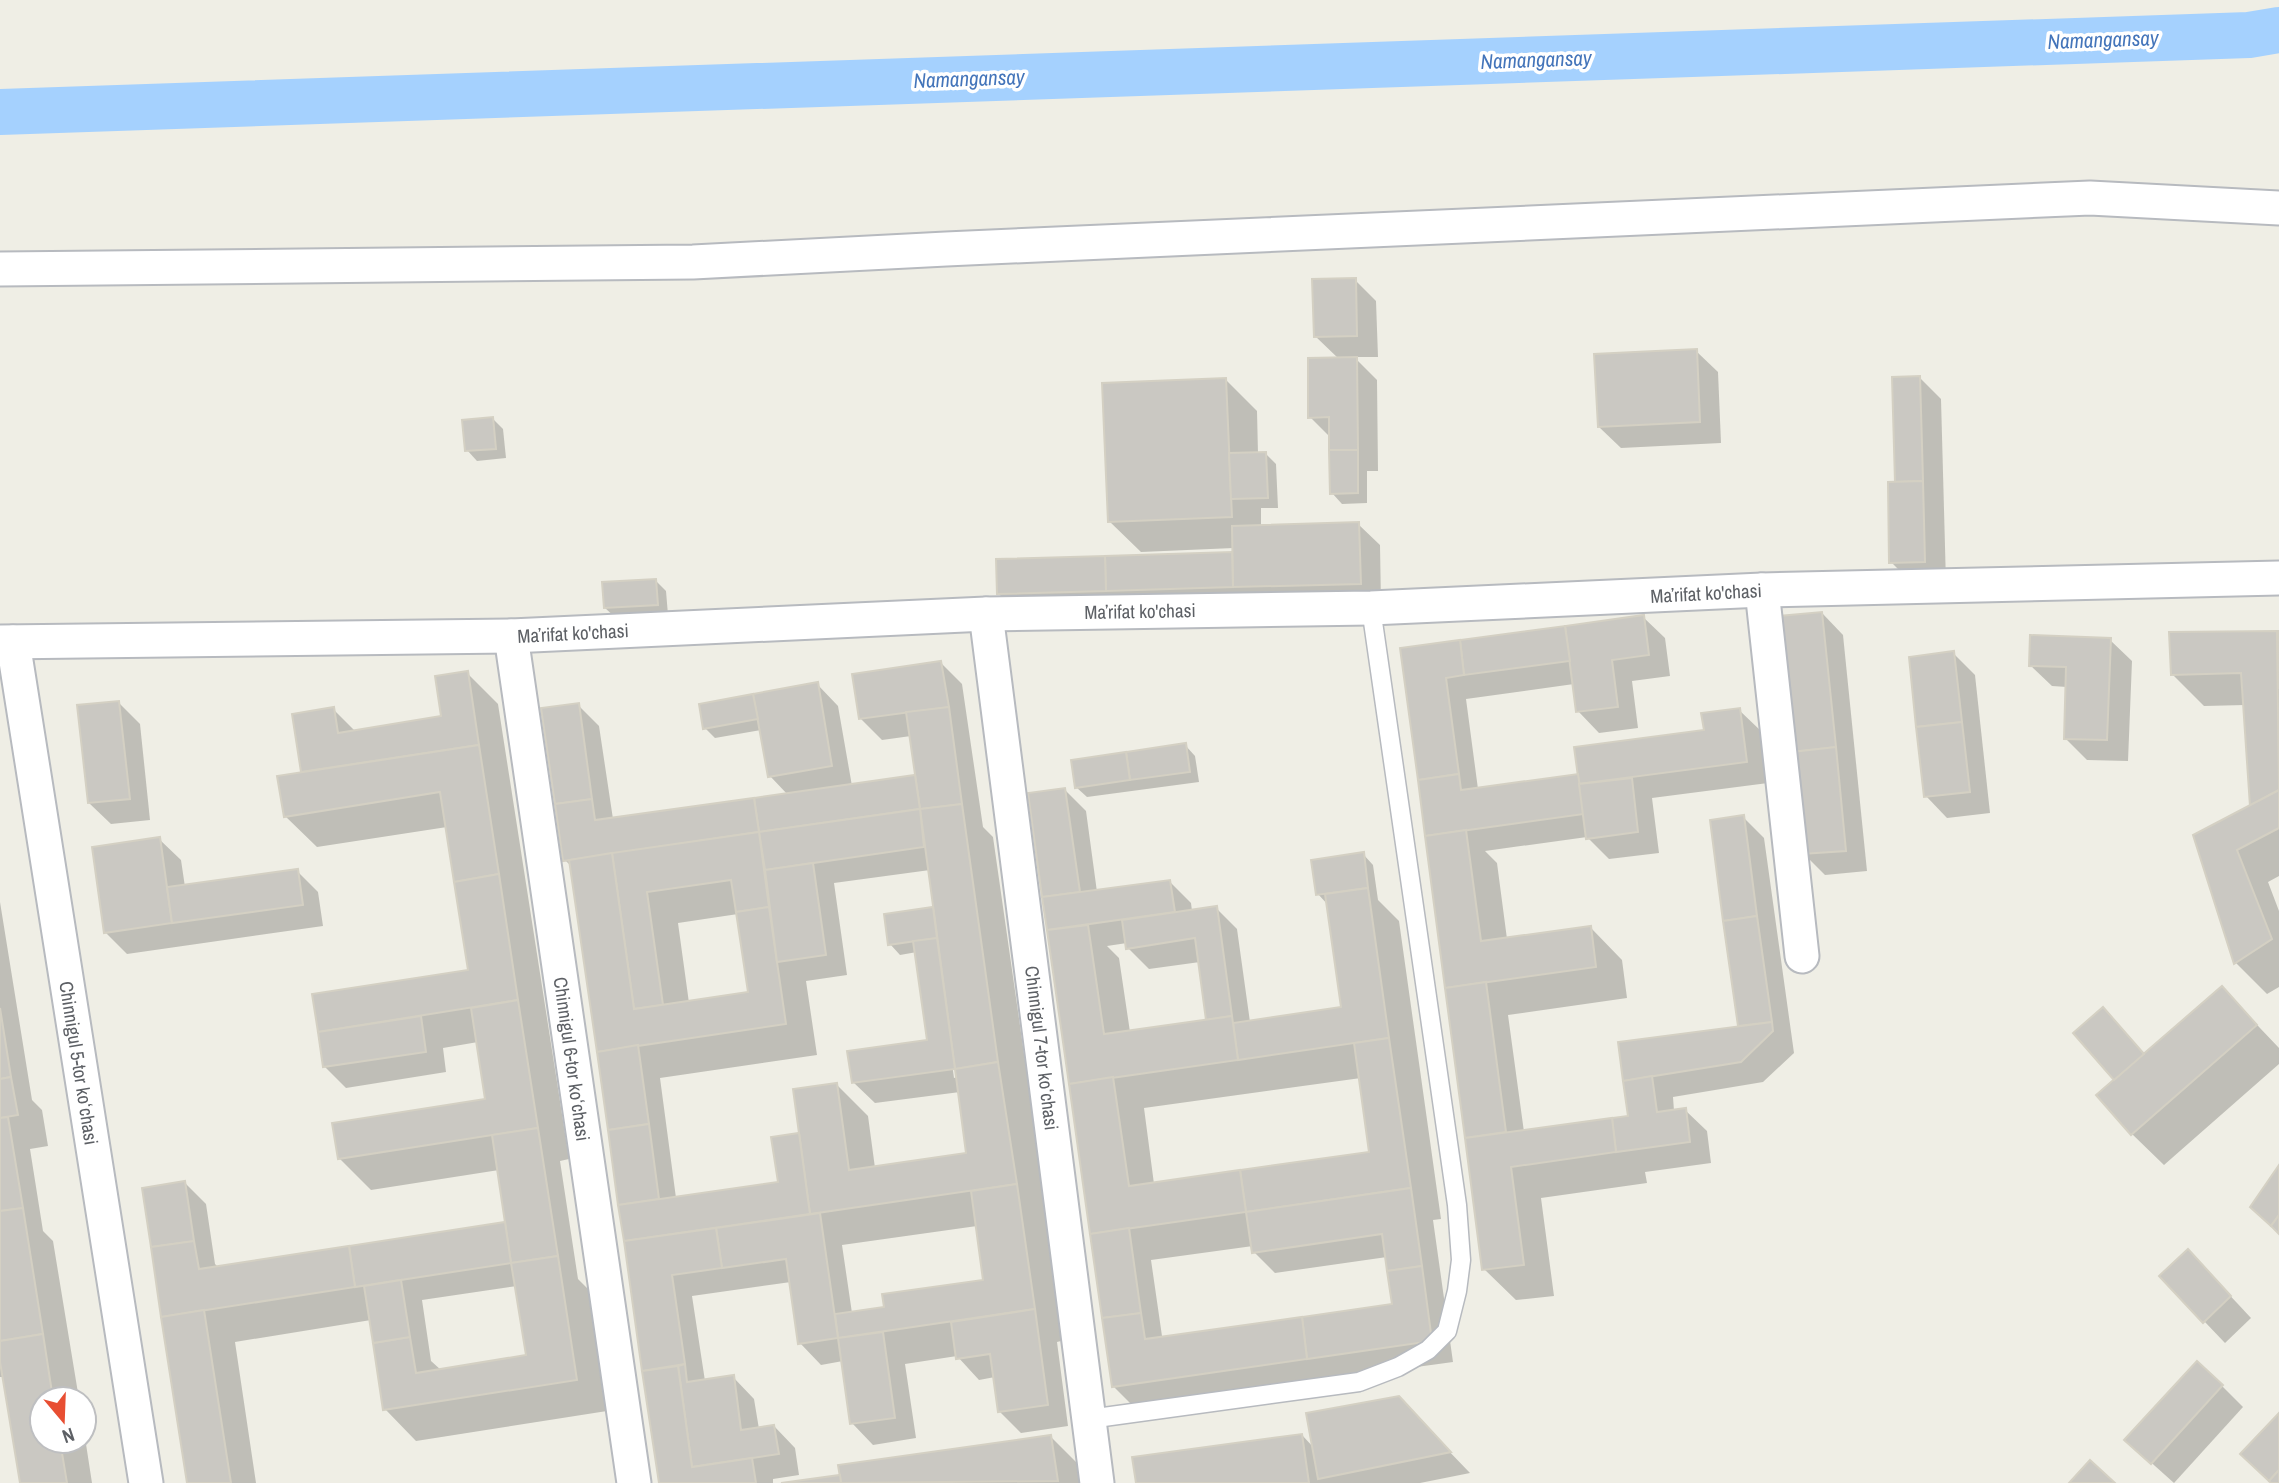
<svg xmlns="http://www.w3.org/2000/svg" width="2279" height="1483" viewBox="0 0 2279 1483" font-family="'Archivo Narrow',sans-serif">
	<style>
		.shadow { fill: #0003; fill-rule: evenodd }
		.lines { fill: none; stroke-linecap: round; stroke-linejoin: round }
		.canal { stroke: #a5d1fe; stroke-width: 46 }
		.building { fill: #cac8c2; stroke: #d4d0c3; stroke-width: 2 }
		.service-casing { stroke: #b7babf; stroke-width: 21 }
		.minor-casing { stroke: #b7babf; stroke-width: 37 }
		.service { stroke: #fff; stroke-width: 18 }
		.minor { stroke: #fff; stroke-width: 33 }
		.labels { text-anchor: middle; stroke-width: 7; stroke-linejoin: round; paint-order: stroke }
		.street-label { font-size: 19px; fill: #5d6065; stroke: #fff }
		.water-label { font-size: 21px; font-style: italic; fill: #4475ba; stroke: #fff }
	</style>
	<rect width="100%" height="100%" fill="#efeee5"/>
	<g class="shadow">
		<path d="M1355,280L1376,301L1378,357H1354L1377,380L1378,471H1367V503L1342,504L1332,493L1331,438L1310,417L1339,359L1315,336Z"/>
		<path d="M1696,351L1718,372L1721,443L1621,448L1599,427Z"/>
		<path d="M1920,378L1941,399L1946,583H1912L1891,562L1896,484Z"/>
		<path d="M1225,379L1257,411L1258,454H1266L1276,464L1278,508H1261V527L1358,524L1380,545L1381,604L1020,615L999,594L997,561L1234,554V548L1141,552L1109,521Z"/>
		<path d="M492,418L503,429L506,458L477,461L467,450Z"/>
		<path d="M656,581L666,591L668,615L616,618L605,608Z"/>
		<path d="M1822,613L1843,635L1867,871L1825,875L1804,854Z"/>
		<path d="M1643,617L1665,638L1670,676L1632,681L1638,728L1599,733L1578,711L1574,684L1466,699L1478,789L1580,776L1706,732L1739,710L1761,731L1768,783L1652,798L1659,853L1609,859L1587,837L1485,851L1497,863L1507,939L1591,928L1622,960L1627,998L1508,1015L1524,1132L1629,1117L1620,1044L1740,1027L1712,821L1743,817L1764,838L1794,1053L1763,1082L1673,1097L1674,1111L1685,1110L1707,1131L1711,1163L1645,1172L1647,1183L1541,1198L1554,1296L1516,1300L1484,1269L1402,649Z"/>
		<path d="M2171,633H2279V876L2268,882L2279,911V987L2267,994L2236,963L2195,836L2252,807L2245,705L2204,706L2173,675Z"/>
		<path d="M2110,640L2132,661L2128,761L2087,760L2066,739L2067,687L2052,686L2030,665Z"/>
		<path d="M1953,653L1975,675L1990,813L1947,818L1926,796Z"/>
		<path d="M941,663L962,684L983,827L993,837L1065,1340L1057,1342L1068,1426L1021,1433L1000,1412L995,1377L979,1380L957,1356L905,1364L916,1438L873,1445L852,1423L843,1361L821,1365L800,1343L791,1282L692,1296L705,1381L733,1377L754,1399L759,1429L774,1426L795,1448L799,1475L773,1479V1483H661L572,867L565,860L578,705L599,726L613,819L788,795L770,776L761,730L715,738L705,728L817,684L838,706L852,786L916,776L911,736L882,740L861,719ZM930,870L935,912L932,909L890,944L900,955L917,952L929,1041L853,1082L875,1103L960,1092L968,1154L875,1168L868,1116L837,1085L801,1134L780,1183L676,1198L660,1078L817,1055L806,981L847,975L834,883ZM738,914L750,994L689,1003L678,923ZM938,961H942L957,1077L954,1078ZM977,1226L985,1281L886,1309L852,1313L842,1245Z"/>
		<path d="M467,673L498,704L569,1159L560,1161L578,1279L588,1289L607,1411L416,1441L385,1409L371,1320L235,1342L256,1483H189L185,1183L206,1204L215,1264L219,1268L507,1223L499,1170L371,1190L339,1158L487,1101L478,1042L443,1048L446,1072L346,1088L325,1067L319,1031L470,971L447,827L317,847L285,816L303,773L294,716L333,709L356,732L443,718ZM517,1286L528,1357L441,1370L431,1361L422,1300Z"/>
		<path d="M118,702L140,724L150,820L111,824L89,803Z"/>
		<path d="M1185,745L1195,756L1199,782L1087,797L1076,787Z"/>
		<path d="M1065,790L1086,811L1097,892L1170,882L1191,903L1192,911L1216,908L1237,929L1250,1022L1343,1009L1328,905L1318,894L1363,854L1373,865L1378,900L1399,921L1441,1219L1433,1220L1453,1362L1336,1378L1145,1418L1113,1386L1030,795ZM1127,943L1128,948L1149,969L1200,962L1208,1021L1130,1032L1119,958L1107,946ZM1361,1078L1371,1153L1154,1184L1144,1108ZM1253,1246L1254,1252L1275,1273L1387,1257L1394,1305L1165,1338L1162,1336L1151,1260Z"/>
		<path d="M159,839L181,860L185,887L297,871L318,892L323,926L127,954L106,933Z"/>
		<path d="M0,902L32,1100L42,1110L48,1146L30,1149L43,1231L53,1241L79,1399H42V1441H84V1431L92,1483H21L4,1377H0Z"/>
		<path d="M2222,988L2279,1048V1064L2164,1165L2132,1134L2099,1096L2116,1080L2103,1010L2145,1055Z"/>
		<path d="M2209,1273L2251,1318L2225,1343L2162,1277Z"/>
		<path d="M2222,1386L2243,1407L2174,1483L2126,1440Z"/>
		<path d="M1416,1417L1470,1473L1420,1483H1138L1302,1435L1314,1448Z"/>
		<path d="M1051,1437L1082,1468L1085,1483H794L842,1476Z"/>
	</g>
	<g class="lines">
		<path class="canal" d="M0,112L2249,35L2279,30"/>
	</g>
	<g class="building">
		<path d="M1356,278L1357,336L1314,337L1312,279Z"/>
		<path d="M1697,349L1700,422L1598,427L1594,354Z"/>
		<path d="M1357,357L1358,450H1329V417L1308,418V358Z"/>
		<path d="M1920,376L1923,481L1895,482L1892,377Z"/>
		<path d="M1226,378L1232,517L1108,522L1102,383Z"/>
		<path d="M493,417L496,449L465,451L462,420Z"/>
		<path d="M1329,450H1358V493L1330,494Z"/>
		<path d="M1266,452L1268,498L1231,499L1229,453Z"/>
		<path d="M1923,481L1925,562L1889,563L1888,482Z"/>
		<path d="M1359,522L1361,584L1233,587L1232,526Z"/>
		<path d="M1232,552L1233,587L1106,591L1105,556Z"/>
		<path d="M1105,556L1106,591L997,594L996,559Z"/>
		<path d="M656,579L658,605L604,608L602,582Z"/>
		<path d="M1822,612L1836,747L1792,752L1779,616Z"/>
		<path d="M1644,615L1649,655L1612,660L1618,707L1576,712L1565,626Z"/>
		<path d="M1565,626L1570,661L1464,675L1460,640Z"/>
		<path d="M2277,631H2279V689Z"/>
		<path d="M2277,631L2279,790L2250,806L2241,673L2171,675L2169,632Z"/>
		<path d="M2030,635L2111,638L2107,740L2064,739L2066,667L2029,666Z"/>
		<path d="M1460,640L1464,675L1446,678L1459,774L1418,780L1400,648Z"/>
		<path d="M1954,651L1962,722L1916,727L1909,657Z"/>
		<path d="M941,661L949,707L859,719L852,674Z"/>
		<path d="M468,671L479,745L301,772L292,714L334,707L338,733L441,716L435,676Z"/>
		<path d="M818,682L832,766L768,777L753,694Z"/>
		<path d="M753,694L758,719L703,729L699,704Z"/>
		<path d="M119,701L130,799L88,803L77,705Z"/>
		<path d="M579,703L592,799L555,804L541,708Z"/>
		<path d="M949,707L962,804L920,809L906,712Z"/>
		<path d="M1740,708L1747,762L1579,784L1574,747L1704,730L1701,713Z"/>
		<path d="M1962,722L1970,792L1924,797L1916,727Z"/>
		<path d="M1186,743L1190,772L1130,780L1126,752Z"/>
		<path d="M479,745L499,874L454,882L440,792L284,817L277,776Z"/>
		<path d="M1836,747L1846,851L1802,854L1792,752Z"/>
		<path d="M1126,752L1130,780L1075,788L1071,760Z"/>
		<path d="M1459,774L1461,790L1578,774L1584,814L1425,836L1418,780Z"/>
		<path d="M915,775L920,809L759,832L754,798Z"/>
		<path d="M1632,778L1638,832L1586,839L1579,784Z"/>
		<path d="M1065,788L1080,892L1042,897L1028,793Z"/>
		<path d="M2279,790V828L2237,850L2272,939L2234,964L2193,835Z"/>
		<path d="M754,798L759,832L563,861L555,804L592,799L595,820Z"/>
		<path d="M962,804L998,1062L955,1069L920,809Z"/>
		<path d="M920,809L924,847L765,870L759,832Z"/>
		<path d="M1744,815L1757,916L1723,921L1710,820Z"/>
		<path d="M1466,830L1481,941L1591,926L1596,967L1445,988L1425,836Z"/>
		<path d="M759,832L769,907L736,912L731,880L647,892L663,1005L634,1009L612,853Z"/>
		<path d="M160,837L172,923L104,933L92,847Z"/>
		<path d="M1364,852L1368,888L1316,895L1311,860Z"/>
		<path d="M612,853L634,1009L748,992L736,912L769,907L786,1024L597,1052L569,860Z"/>
		<path d="M813,863L826,955L777,962L765,870Z"/>
		<path d="M298,869L303,905L172,923L167,887Z"/>
		<path d="M499,874L518,1000L318,1032L312,994L468,970L454,882Z"/>
		<path d="M1170,880L1175,912L1047,930L1042,897Z"/>
		<path d="M1368,888L1389,1038L1238,1060L1233,1023L1341,1007L1325,894Z"/>
		<path d="M1217,906L1232,1016L1206,1020L1195,938L1126,949L1122,920Z"/>
		<path d="M933,907L937,938L888,945L884,914Z"/>
		<path d="M1757,916L1772,1022L1738,1026L1723,921Z"/>
		<path d="M1088,925L1104,1034L1232,1016L1238,1060L1069,1084L1047,930Z"/>
		<path d="M937,938L955,1069L852,1083L847,1051L927,1040L913,941Z"/>
		<path d="M1486,982L1506,1132L1465,1138L1445,988Z"/>
		<path d="M2222,986L2257,1025L2131,1135L2096,1095Z"/>
		<path d="M518,1000L538,1128L338,1159L332,1123L485,1099L471,1008Z"/>
		<path d="M2103,1007L2144,1054L2114,1080L2073,1033Z"/>
		<path d="M0,1008L11,1077L0,1079Z"/>
		<path d="M421,1016L426,1052L323,1067L318,1032Z"/>
		<path d="M1772,1022L1773,1031L1741,1062L1623,1081L1618,1042Z"/>
		<path d="M1389,1038L1411,1188L1246,1212L1240,1170L1369,1152L1354,1043Z"/>
		<path d="M638,1045L649,1124L608,1130L597,1052Z"/>
		<path d="M998,1062L1017,1184L810,1214L793,1089L837,1083L849,1170L966,1153L955,1069Z"/>
		<path d="M1652,1076L1657,1112L1686,1108L1690,1142L1616,1152L1612,1118L1628,1116L1623,1081Z"/>
		<path d="M11,1077L18,1115L0,1118V1079Z"/>
		<path d="M1113,1077L1129,1186L1240,1170L1246,1212L1090,1234L1069,1084Z"/>
		<path d="M8,1117L23,1208L0,1211V1118Z"/>
		<path d="M1612,1118L1616,1152L1511,1167L1524,1265L1482,1270L1465,1138Z"/>
		<path d="M649,1124L659,1199L618,1205L608,1130Z"/>
		<path d="M538,1128L558,1256L511,1263L492,1135Z"/>
		<path d="M799,1133L810,1214L624,1241L618,1205L778,1182L771,1137Z"/>
		<path d="M2279,1165V1215L2271,1226L2250,1207Z"/>
		<path d="M185,1181L194,1241L151,1247L142,1188Z"/>
		<path d="M1017,1184L1035,1309L838,1338L835,1314L884,1307L882,1294L983,1280L971,1191Z"/>
		<path d="M1411,1188L1422,1266L1387,1271L1382,1234L1252,1253L1246,1212Z"/>
		<path d="M23,1208L43,1334L0,1341V1211Z"/>
		<path d="M820,1213L838,1338L798,1344L786,1259L722,1268L716,1228Z"/>
		<path d="M2279,1215V1234L2271,1226Z"/>
		<path d="M505,1222L511,1263L355,1287L349,1246Z"/>
		<path d="M716,1228L722,1268L672,1275L685,1364L642,1371L624,1241Z"/>
		<path d="M1129,1228L1141,1313L1102,1318L1090,1234Z"/>
		<path d="M194,1241L199,1269L349,1246L355,1287L161,1317L151,1247Z"/>
		<path d="M2188,1249L2231,1296L2203,1323L2159,1276Z"/>
		<path d="M558,1256L577,1380L383,1410L373,1343L410,1337L416,1373L526,1355L511,1263Z"/>
		<path d="M1422,1266L1432,1341L1307,1359L1302,1317L1392,1304L1387,1271Z"/>
		<path d="M401,1280L410,1337L373,1343L364,1286Z"/>
		<path d="M1035,1309L1048,1405L998,1412L990,1354L956,1359L951,1322Z"/>
		<path d="M204,1310L231,1483H187L161,1317Z"/>
		<path d="M1141,1313L1145,1339L1302,1317L1307,1359L1112,1387L1102,1318Z"/>
		<path d="M883,1332L895,1418L850,1424L838,1338Z"/>
		<path d="M43,1334L53,1399H42V1441H60L67,1483H20L0,1362V1341Z"/>
		<path d="M2197,1361L2223,1385L2151,1464L2124,1440Z"/>
		<path d="M685,1364L687,1382L734,1375L741,1430L774,1425L779,1454L692,1467L678,1366Z"/>
		<path d="M678,1366L692,1467L752,1458L756,1483H659L642,1371Z"/>
		<path d="M1399,1396L1451,1452L1318,1479L1306,1413Z"/>
		<path d="M2279,1413V1470L2269,1481L2240,1454Z"/>
		<path d="M1302,1434L1309,1483H1136L1132,1457Z"/>
		<path d="M1051,1435L1058,1481L841,1483L838,1465Z"/>
		<path d="M2090,1460L2115,1483H2069Z"/>
		<path d="M2279,1470V1483H2271L2269,1481Z"/>
		<path d="M840,1475L841,1483H781Z"/>
	</g>
	<g class="lines">
		<g class="service-casing">
			<path id="service" d="M1089,1419L1359,1382L1398,1367L1428,1350L1447,1331L1457,1291L1461,1260L1457,1205L1371,608"/>
		</g>
		<g class="minor-casing">
			<g id="minor">
				<path d="M0,269L693,262L946,249L2090,198L2279,208"/>
				<path d="M1762,590L1802,956"/>
				<path d="M986,614L1097,1483"/>
				<path d="M511,636L634,1483"/>
				<path d="M0,642L511,636L986,614L1371,608L1762,590L2279,578"/>
				<path d="M13,642L146,1483"/>
			</g>
		</g>
		<use href="#service" class="service"/>
		<use href="#minor" class="minor"/>
	</g>
	<g class="labels">
		<g class="street-label">
			<text transform="translate(1706 593) rotate(-3)" y="7">Maʼrifat ko'chasi</text>
			<text transform="translate(1140 611) rotate(-1)" y="7">Maʼrifat ko'chasi</text>
			<text transform="translate(573 633) rotate(-3)" y="7">Maʼrifat ko'chasi</text>
			<text transform="translate(1042 1048) rotate(83)" y="7">Chinnigul 7-tor koʻchasi</text>
			<text transform="translate(572 1059) rotate(82)" y="7">Chinnigul 6-tor koʻchasi</text>
			<text transform="translate(79 1063) rotate(81)" y="7">Chinnigul 5-tor koʻchasi</text>
		</g>
		<g class="water-label">
			<text transform="translate(2103 40) rotate(-2)" y="7">Namangansay</text>
			<text transform="translate(1536 60) rotate(-2)" y="7">Namangansay</text>
			<text transform="translate(969 79) rotate(-2)" y="7">Namangansay</text>
		</g>
	</g>
	<g transform="translate(63 1420) rotate(161)"><circle r="33" fill="#ffffff" stroke="#bebfc1" stroke-width="2"/>
	<path d="M0-5L12 26L0 18L-12 26Z" fill="#e84e32"/>
	<text y="-10" font-size="19" font-weight="bold" text-anchor="middle" fill="#5d6065">N</text>
	</g>
</svg>
